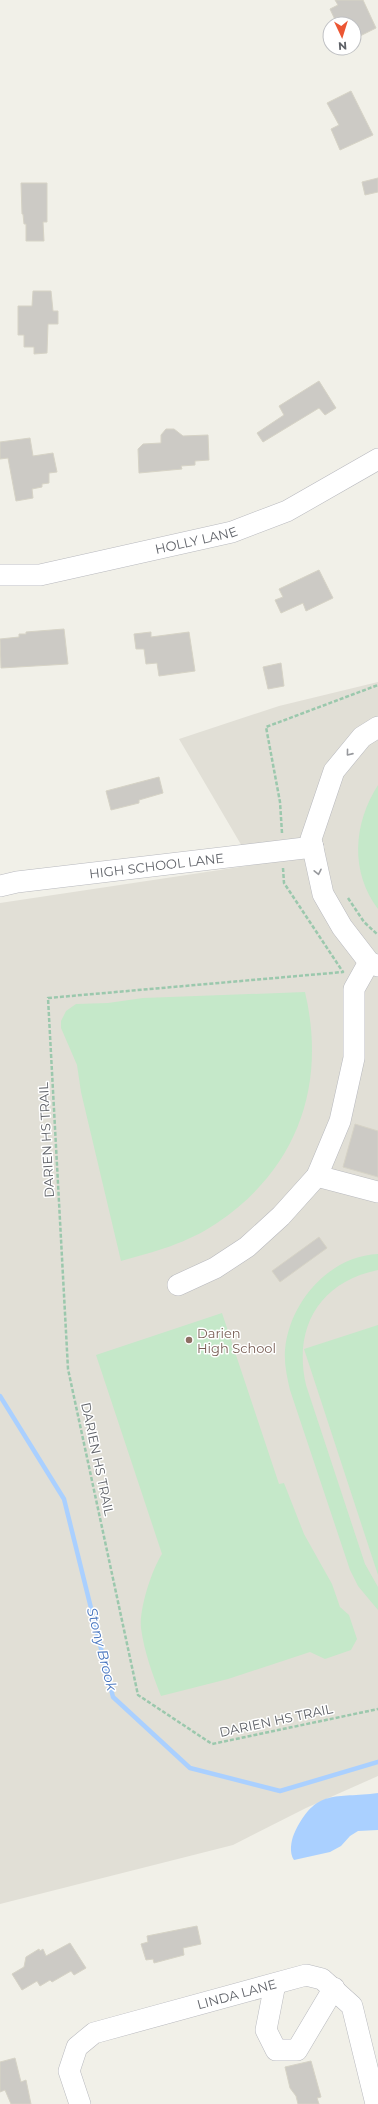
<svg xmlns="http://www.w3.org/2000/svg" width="378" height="2104" viewBox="0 0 378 2104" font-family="Montserrat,sans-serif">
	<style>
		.education { fill: #e1dfd6 }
		.green { fill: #c5e8c9 }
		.water { fill: #aad0ff }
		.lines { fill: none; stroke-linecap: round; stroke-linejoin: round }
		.stream { stroke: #aad0ff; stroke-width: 4.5 }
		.building { fill: #cccac5; stroke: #d6d3c6 }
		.minor-casing { stroke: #b8b9be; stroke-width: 22 }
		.path { stroke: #9bc8ad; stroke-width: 2.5; stroke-dasharray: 4 2; stroke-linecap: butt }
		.minor { stroke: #fff; stroke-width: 21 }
		.oneway { stroke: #97999d }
		.education-dot { fill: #8d6e63; stroke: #fff; stroke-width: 1.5 }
		.labels { text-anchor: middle; stroke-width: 3; stroke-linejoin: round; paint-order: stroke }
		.street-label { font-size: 13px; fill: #5f6268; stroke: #fff }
		.education-label { font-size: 13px; fill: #785e54; stroke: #fff; text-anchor: start }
		.water-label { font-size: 14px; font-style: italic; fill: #4573bd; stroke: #fff }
	</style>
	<rect width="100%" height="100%" fill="#f1f0e8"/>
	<path class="education" d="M378,682V1776L306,1808L233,1845L0,1904V903L253,865L179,739L279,706Z"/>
	<g class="green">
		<path d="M378,785V909C350,872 353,824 378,785Z"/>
		<path d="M305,992C327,1086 297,1169 217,1223C188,1243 154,1252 121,1261L81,1092L77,1065L61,1028V1021L66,1011L76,1004L108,1003L143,998Z"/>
		<path d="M378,1254V1270C319,1282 293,1328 306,1385L365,1564L378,1587V1610L358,1586L350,1570L290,1390C287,1377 284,1364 285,1350C289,1303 329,1256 378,1254Z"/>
		<path d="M222,1313L279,1484L284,1483L304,1534L332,1584L340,1607L349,1615L357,1639L351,1650L325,1659L310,1652L228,1679L161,1696C152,1673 144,1651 141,1628C139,1609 152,1569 162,1554L96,1355Z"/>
		<path d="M378,1325V1575L304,1349Z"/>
	</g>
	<path class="water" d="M378,1793V1830L358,1831L350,1836L341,1846L330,1852L294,1860C289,1853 291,1841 294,1834C316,1787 335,1799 378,1793Z"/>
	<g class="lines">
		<path class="stream" d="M0,1396L64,1499L113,1697L190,1768L280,1791L378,1762"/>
	</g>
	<g class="building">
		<path d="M335,0H363L376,28L358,37L354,24H337L330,9L338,5Z"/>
		<path d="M351,91L373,135L340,150L331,129L339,125L327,103Z"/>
		<path d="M378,178V192L365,195L362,182Z"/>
		<path d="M21,183H47V222H43L44,241H26V224H24L23,214H22Z"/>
		<path d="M33,291H51L53,311H58V324H48L47,353L34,354V347H24V335H18V306H32Z"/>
		<path d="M319,381L336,408L325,415L319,408L263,442L257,433L284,415L279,406Z"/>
		<path d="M166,429H174L183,436L208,435L209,460L195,461V465L181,466L182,469L139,473L138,449L143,444L161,443V435Z"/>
		<path d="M30,438L33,456L53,453L57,472L49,473V483L42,484V487L32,489L33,498L16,501L8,458L0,459V442Z"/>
		<path d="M319,570L333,598L306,611L303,603L281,613L275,600L283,597L279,589Z"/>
		<path d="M64,629L68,664L1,668L0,639L19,637V634H26V632Z"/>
		<path d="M151,632V637L189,632L195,671L159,676L157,663L146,664L144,649H136L134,634Z"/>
		<path d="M281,663L284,686L268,689L263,667Z"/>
		<path d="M159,777L163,793L139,800V803L111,810L106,791Z"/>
		<path d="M355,1124L378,1131V1177L343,1167Z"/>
		<path d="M319,1237L327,1248L280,1282L272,1271Z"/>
		<path d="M197,1926L201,1944L183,1948L184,1955L154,1963L153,1959L146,1960L141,1944L148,1942L147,1936Z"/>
		<path d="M70,1943L86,1968L74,1975L71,1971L52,1982L50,1980L40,1986L37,1981L22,1990L12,1974L24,1967L26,1957L39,1949L40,1951L43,1949L46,1956Z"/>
		<path d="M15,2058L21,2082L26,2080L31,2104H11L5,2090L0,2092V2062Z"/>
		<path d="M311,2061L321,2097L317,2098L319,2104H298L296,2096L290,2088L285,2067Z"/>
	</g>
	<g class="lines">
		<g class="minor-casing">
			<g id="minor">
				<path id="s1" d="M0,575H40L232,532L287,511L378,459"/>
				<path d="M378,727L362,737L334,771L311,839L323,894L342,927L369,962L378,966"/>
				<path id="s2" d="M0,886L17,882L313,847"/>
				<path d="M317,1176L378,1192"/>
				<path d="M178,1285L215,1268L247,1247L281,1216L317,1176L340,1121L354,1058V989L369,962"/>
				<path d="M275,1984L266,2030L276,2050H297L334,1988"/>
				<path id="s3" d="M80,2104L69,2071L77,2047L94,2033L306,1975L322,1979L352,2006L376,2104"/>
			</g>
		</g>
		<g class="path">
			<path d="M282,833L280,802L266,727L378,685"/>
			<path d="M283,868L284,883L343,972L48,998L68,1369L138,1695L212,1744L378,1709"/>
			<path d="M348,898L364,922L378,935"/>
		</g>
		<use href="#minor" class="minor"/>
	</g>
	<defs><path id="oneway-chevron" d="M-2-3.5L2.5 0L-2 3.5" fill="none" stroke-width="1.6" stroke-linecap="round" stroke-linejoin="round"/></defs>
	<g class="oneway">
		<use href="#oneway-chevron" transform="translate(349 753) rotate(129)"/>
		<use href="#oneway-chevron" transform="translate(318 872) rotate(78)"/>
	</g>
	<circle class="education-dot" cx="189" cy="1340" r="4"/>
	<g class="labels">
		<g class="street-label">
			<text dy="5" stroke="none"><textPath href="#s1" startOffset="200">HOLLY LANE</textPath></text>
			<text dy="5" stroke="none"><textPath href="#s2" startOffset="158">HIGH SCHOOL LANE</textPath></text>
			<text transform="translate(46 1140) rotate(-93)" y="5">DARIEN HS TRAIL</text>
			<text transform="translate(98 1459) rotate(78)" y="5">DARIEN HS TRAIL</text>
			<text transform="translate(276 1720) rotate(-12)" y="5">DARIEN HS TRAIL</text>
			<text dy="5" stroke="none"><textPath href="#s3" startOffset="230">LINDA LANE</textPath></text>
		</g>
		<g class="education-label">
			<text x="197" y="1338">Darien<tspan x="197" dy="15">High School</tspan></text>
		</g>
		<g class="water-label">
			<text transform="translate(102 1649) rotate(76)" y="5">Stony Brook</text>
		</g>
	</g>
	<g transform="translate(342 36) rotate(176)"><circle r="19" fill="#ffffff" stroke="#bfc0c3"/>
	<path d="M0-3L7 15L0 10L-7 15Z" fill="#ec5633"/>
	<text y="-6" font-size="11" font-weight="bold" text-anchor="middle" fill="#5f6268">N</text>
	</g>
</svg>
